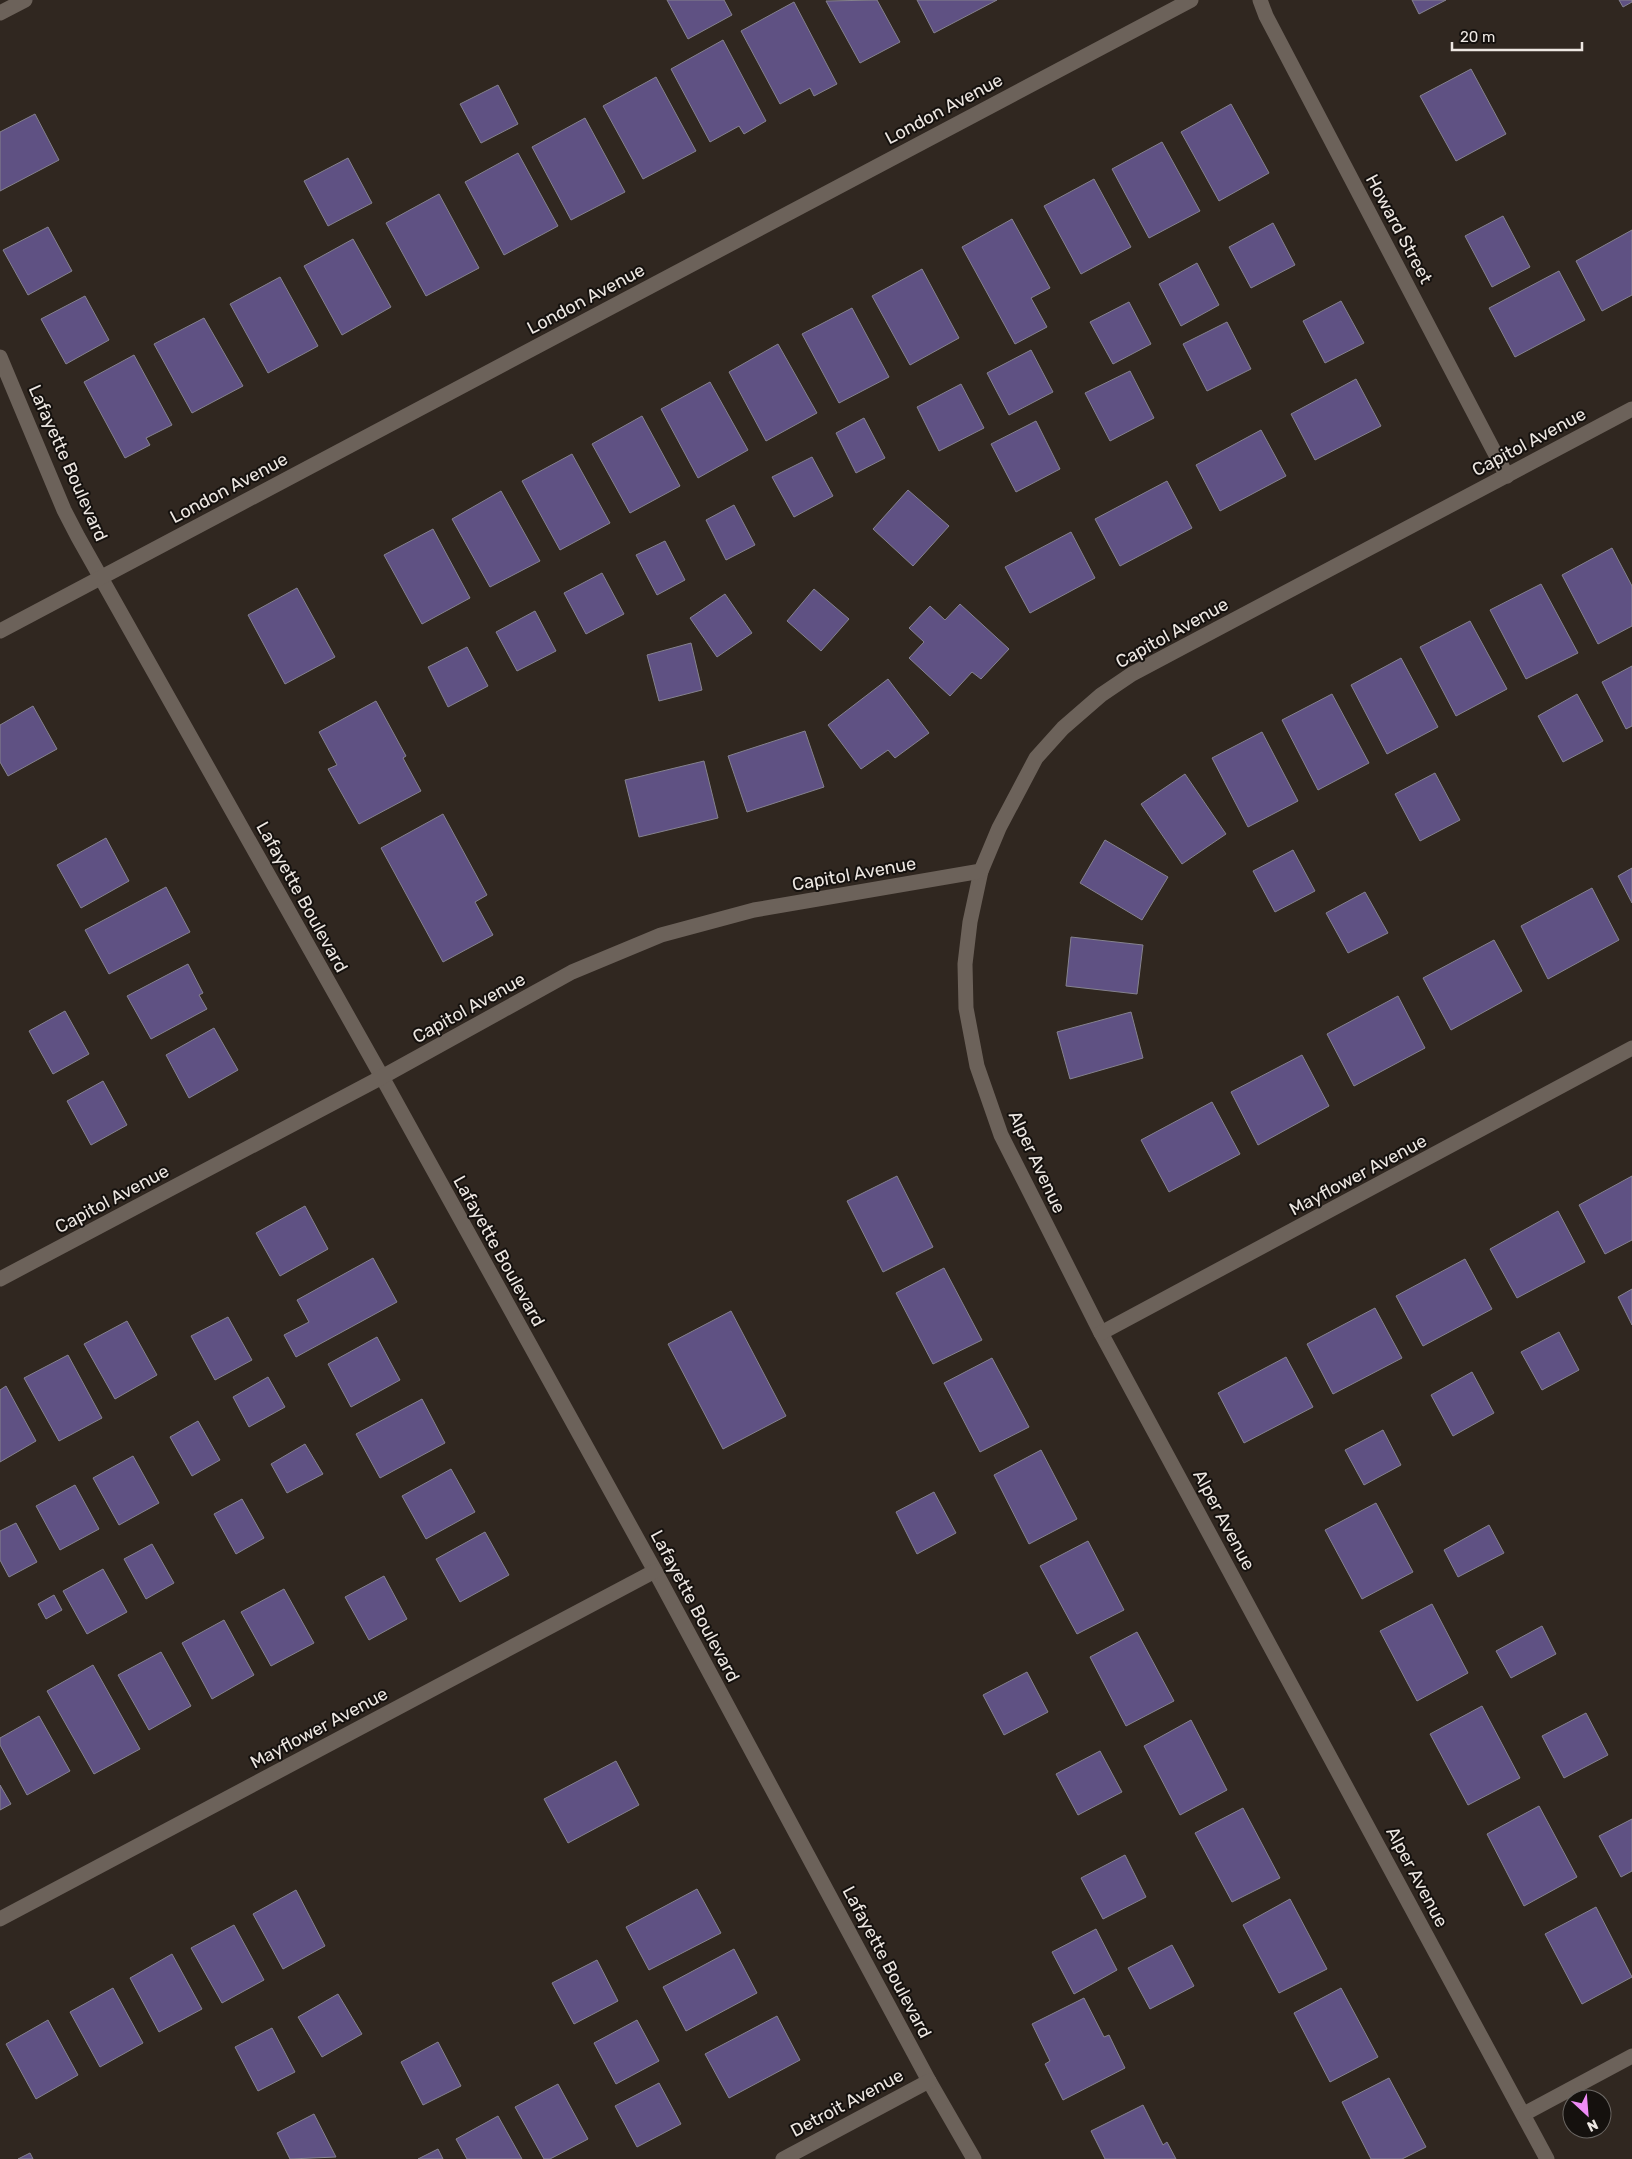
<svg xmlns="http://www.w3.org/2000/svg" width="1632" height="2159" viewBox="0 0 1632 2159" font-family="Rubik,sans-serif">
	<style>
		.building { fill: #5f5183; stroke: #85828e }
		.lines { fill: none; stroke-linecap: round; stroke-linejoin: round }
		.minor { stroke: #6c625a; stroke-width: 15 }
		.labels { text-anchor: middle; stroke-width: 4; stroke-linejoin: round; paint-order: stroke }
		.street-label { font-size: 18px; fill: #ede7e2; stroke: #15110e }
	</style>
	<rect width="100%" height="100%" fill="#302720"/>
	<g class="building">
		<path d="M667,0H724L732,15L688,39Z"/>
		<path d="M877,0L900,42L860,63L826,1Z"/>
		<path d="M917,0H997L934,33Z"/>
		<path d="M1412,0H1446L1419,14Z"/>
		<path d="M1619,0H1632V2L1623,7Z"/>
		<path d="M794,2L837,84L814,96L810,88L780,104L741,31Z"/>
		<path d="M723,40L766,121L744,134L739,126L710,142L671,69Z"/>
		<path d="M1471,69L1506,134L1456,161L1420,96Z"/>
		<path d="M656,77L696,151L643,179L603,106Z"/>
		<path d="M498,85L518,124L481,143L460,104Z"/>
		<path d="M1231,104L1269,173L1219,201L1181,132Z"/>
		<path d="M35,114L59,160L0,191V132Z"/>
		<path d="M585,118L625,192L571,220L532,147Z"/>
		<path d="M1162,142L1200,211L1149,238L1112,169Z"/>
		<path d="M518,153L558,226L504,255L465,182Z"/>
		<path d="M348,158L372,203L328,226L304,181Z"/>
		<path d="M1094,179L1131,247L1081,274L1044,206Z"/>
		<path d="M439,194L479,268L426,296L386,223Z"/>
		<path d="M1503,216L1530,267L1492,287L1465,236Z"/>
		<path d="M1012,219L1050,288L1031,298L1047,327L1015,344L962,247Z"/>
		<path d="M1273,223L1295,265L1251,288L1229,247Z"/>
		<path d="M48,227L72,271L28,295L3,250Z"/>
		<path d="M1632,230V295L1602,311L1576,261Z"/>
		<path d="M353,239L391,307L342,335L304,266Z"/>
		<path d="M1197,263L1219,305L1181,326L1159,284Z"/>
		<path d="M922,269L959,338L910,365L872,296Z"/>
		<path d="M1559,271L1585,320L1515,357L1489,308Z"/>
		<path d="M280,277L318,346L268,373L230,304Z"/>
		<path d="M85,296L109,340L66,364L41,319Z"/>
		<path d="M1341,301L1364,343L1325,363L1303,321Z"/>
		<path d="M1129,302L1151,344L1113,364L1090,322Z"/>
		<path d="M852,308L889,377L839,403L802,334Z"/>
		<path d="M204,318L243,386L192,413L154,344Z"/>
		<path d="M1227,322L1251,369L1207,391L1183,344Z"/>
		<path d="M778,344L817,413L766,441L729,372Z"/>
		<path d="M1031,350L1053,392L1009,415L987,373Z"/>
		<path d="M134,355L172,425L146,438L150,445L125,458L84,382Z"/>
		<path d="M1130,371L1154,418L1110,441L1085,393Z"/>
		<path d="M1356,379L1381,426L1315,460L1291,414Z"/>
		<path d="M710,382L748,450L698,478L661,409Z"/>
		<path d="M961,384L984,428L939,451L917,407Z"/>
		<path d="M642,416L680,486L630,513L592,444Z"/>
		<path d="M864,418L885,458L856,473L836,433Z"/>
		<path d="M1036,421L1060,469L1016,492L991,444Z"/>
		<path d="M1261,430L1286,476L1220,511L1196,465Z"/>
		<path d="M572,454L610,523L560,550L522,481Z"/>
		<path d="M812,457L833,496L794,517L772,477Z"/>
		<path d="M1167,481L1192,528L1120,566L1095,519Z"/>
		<path d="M908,490L949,526L913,566L873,529Z"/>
		<path d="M501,491L540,561L490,587L452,519Z"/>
		<path d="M734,505L755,545L726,560L706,520Z"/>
		<path d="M433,529L470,598L422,624L384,555Z"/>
		<path d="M1071,532L1095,578L1030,613L1005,567Z"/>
		<path d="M665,541L685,580L657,595L636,555Z"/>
		<path d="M1612,548L1632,586V626L1598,644L1562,575Z"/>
		<path d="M602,573L624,614L586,634L564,593Z"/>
		<path d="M1541,584L1578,653L1526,679L1490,610Z"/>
		<path d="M297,588L335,657L285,684L248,615Z"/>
		<path d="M814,589L849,619L821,651L787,621Z"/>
		<path d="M725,594L752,633L717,657L690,618Z"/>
		<path d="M960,604L1009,649L981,679L972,672L950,696L909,658L924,642L909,628L930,606L945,620Z"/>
		<path d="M535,611L556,651L517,671L496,632Z"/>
		<path d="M1470,621L1507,689L1456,716L1420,647Z"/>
		<path d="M691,643L702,690L659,701L647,655Z"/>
		<path d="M467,647L488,686L448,707L428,667Z"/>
		<path d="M1401,658L1438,727L1387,754L1351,685Z"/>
		<path d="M1632,666V726L1626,729L1602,682Z"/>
		<path d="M888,679L929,733L895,758L888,750L861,769L828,725Z"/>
		<path d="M1332,694L1369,763L1318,790L1282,720Z"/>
		<path d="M1577,694L1603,741L1563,762L1538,716Z"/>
		<path d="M376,701L406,756L403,758L421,791L359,824L328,769L337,765L319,732Z"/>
		<path d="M33,706L57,749L8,776L0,762V725Z"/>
		<path d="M805,731L824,787L747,812L728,756Z"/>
		<path d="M1262,732L1298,801L1248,827L1212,758Z"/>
		<path d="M704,761L718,818L639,837L625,780Z"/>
		<path d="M1435,773L1460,820L1420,841L1395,794Z"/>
		<path d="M1185,774L1226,834L1182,864L1141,804Z"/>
		<path d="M443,814L487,895L475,902L493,935L443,962L381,848Z"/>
		<path d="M106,838L129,881L81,908L57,865Z"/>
		<path d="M1105,840L1168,877L1142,920L1080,883Z"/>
		<path d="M1293,850L1315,891L1275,912L1253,871Z"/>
		<path d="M1632,868V903L1618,876Z"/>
		<path d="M166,887L190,932L109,974L85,930Z"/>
		<path d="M1592,888L1619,940L1548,979L1521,926Z"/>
		<path d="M1365,892L1388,933L1348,953L1326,913Z"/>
		<path d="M1071,937L1143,945L1137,994L1066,986Z"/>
		<path d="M1494,940L1522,991L1451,1030L1423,978Z"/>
		<path d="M188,964L203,993L199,995L207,1009L151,1039L127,996Z"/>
		<path d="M1398,996L1425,1048L1354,1086L1327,1034Z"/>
		<path d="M65,1011L89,1054L53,1074L29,1031Z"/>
		<path d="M1131,1012L1143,1058L1070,1079L1057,1032Z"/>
		<path d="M214,1028L238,1070L189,1098L166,1055Z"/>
		<path d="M1302,1055L1329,1106L1258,1145L1231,1092Z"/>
		<path d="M103,1081L127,1125L91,1145L67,1101Z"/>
		<path d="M1212,1102L1240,1154L1169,1192L1141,1140Z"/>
		<path d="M897,1176L933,1247L883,1272L847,1201Z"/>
		<path d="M1632,1176V1240L1605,1254L1579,1205Z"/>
		<path d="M305,1206L328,1249L280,1276L256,1233Z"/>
		<path d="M1558,1211L1585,1262L1517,1298L1490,1249Z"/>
		<path d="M373,1258L397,1302L296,1357L284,1335L309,1322L297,1300Z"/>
		<path d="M1465,1259L1492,1309L1423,1346L1396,1296Z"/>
		<path d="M944,1268L982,1340L933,1364L896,1293Z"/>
		<path d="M1632,1289V1325L1618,1297Z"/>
		<path d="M1375,1308L1402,1358L1333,1394L1307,1344Z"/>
		<path d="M731,1311L786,1416L723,1449L668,1344Z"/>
		<path d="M228,1317L252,1360L215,1380L191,1336Z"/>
		<path d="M127,1321L157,1375L115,1399L84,1344Z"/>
		<path d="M1559,1332L1579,1370L1542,1390L1521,1352Z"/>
		<path d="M377,1337L400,1380L351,1407L328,1364Z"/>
		<path d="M68,1355L102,1418L59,1441L24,1378Z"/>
		<path d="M1286,1357L1313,1407L1244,1443L1218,1393Z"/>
		<path d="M992,1358L1029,1427L980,1452L944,1383Z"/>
		<path d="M1472,1372L1494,1413L1453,1436L1431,1395Z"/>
		<path d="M268,1377L285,1407L249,1427L233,1397Z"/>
		<path d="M6,1386L36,1441L0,1462V1390Z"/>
		<path d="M422,1399L445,1443L380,1478L356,1434Z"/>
		<path d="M198,1421L220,1460L192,1476L170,1437Z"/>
		<path d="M1383,1430L1401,1465L1364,1485L1345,1450Z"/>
		<path d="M305,1444L323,1474L287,1493L271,1464Z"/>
		<path d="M1041,1450L1077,1519L1029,1544L994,1475Z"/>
		<path d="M133,1456L159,1503L119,1525L93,1478Z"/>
		<path d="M451,1469L475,1512L426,1539L402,1496Z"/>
		<path d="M75,1485L99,1529L60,1550L36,1506Z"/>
		<path d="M934,1492L956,1533L917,1554L896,1512Z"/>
		<path d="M242,1499L264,1538L236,1554L214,1514Z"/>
		<path d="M1376,1503L1413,1572L1362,1599L1325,1530Z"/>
		<path d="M16,1523L37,1562L9,1577L0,1560V1531Z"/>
		<path d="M1489,1525L1504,1553L1458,1577L1444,1550Z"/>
		<path d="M485,1532L509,1575L460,1602L436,1559Z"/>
		<path d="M1088,1541L1124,1610L1077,1634L1040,1566Z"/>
		<path d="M152,1544L174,1583L146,1599L124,1559Z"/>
		<path d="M103,1569L127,1612L87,1634L63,1591Z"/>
		<path d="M384,1576L407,1619L369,1640L345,1597Z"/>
		<path d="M284,1589L314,1643L271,1666L241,1612Z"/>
		<path d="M54,1595L62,1610L46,1619L38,1604Z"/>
		<path d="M1432,1604L1468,1673L1417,1701L1380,1631Z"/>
		<path d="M224,1620L254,1675L212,1699L182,1643Z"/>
		<path d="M1542,1626L1556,1654L1511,1678L1496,1651Z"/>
		<path d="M1137,1632L1174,1701L1126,1726L1090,1657Z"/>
		<path d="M161,1652L191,1706L149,1730L118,1675Z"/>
		<path d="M93,1665L140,1749L94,1774L47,1691Z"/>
		<path d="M1027,1672L1048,1712L1004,1735L983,1695Z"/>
		<path d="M1482,1706L1520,1778L1468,1805L1430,1734Z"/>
		<path d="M1586,1713L1608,1755L1564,1778L1542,1736Z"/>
		<path d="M39,1716L70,1771L27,1795L0,1745V1738Z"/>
		<path d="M1191,1720L1227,1790L1180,1815L1144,1746Z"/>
		<path d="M1100,1751L1122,1792L1078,1815L1056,1774Z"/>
		<path d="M616,1761L639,1805L568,1843L544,1799Z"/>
		<path d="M0,1785L11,1804L0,1810Z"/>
		<path d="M1539,1806L1577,1877L1524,1906L1487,1834Z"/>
		<path d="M1243,1808L1280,1878L1232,1902L1195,1833Z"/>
		<path d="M1632,1819V1871L1621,1877L1599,1836Z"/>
		<path d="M1125,1855L1146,1897L1103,1919L1081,1878Z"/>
		<path d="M697,1889L721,1933L649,1970L626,1927Z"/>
		<path d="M296,1890L325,1946L283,1969L253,1914Z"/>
		<path d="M1290,1899L1327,1969L1279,1993L1243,1925Z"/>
		<path d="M1596,1907L1632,1977L1582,2004L1545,1934Z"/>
		<path d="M234,1925L264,1980L222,2003L191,1948Z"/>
		<path d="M1096,1929L1117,1970L1074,1994L1052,1952Z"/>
		<path d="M1172,1945L1194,1986L1150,2009L1128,1968Z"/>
		<path d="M734,1949L757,1993L686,2031L663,1987Z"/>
		<path d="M172,1954L202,2009L159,2032L130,1978Z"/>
		<path d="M597,1960L618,2001L574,2024L552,1983Z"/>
		<path d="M113,1988L143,2043L100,2067L70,2012Z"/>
		<path d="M1341,1988L1378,2057L1330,2082L1294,2013Z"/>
		<path d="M338,1994L362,2034L322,2057L298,2017Z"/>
		<path d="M1084,1998L1104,2037L1109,2035L1125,2068L1063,2100L1045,2064L1050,2061L1032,2024Z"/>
		<path d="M777,2016L800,2060L729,2098L705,2054Z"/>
		<path d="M48,2020L78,2075L36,2099L6,2044Z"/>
		<path d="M637,2020L659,2061L616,2084L594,2043Z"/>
		<path d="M272,2028L295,2072L258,2091L235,2047Z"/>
		<path d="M438,2042L461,2086L423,2105L401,2062Z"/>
		<path d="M1389,2078L1426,2147L1402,2159H1371L1342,2102Z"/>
		<path d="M659,2083L681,2124L637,2147L615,2106Z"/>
		<path d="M558,2084L588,2139L550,2159H544L515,2107Z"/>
		<path d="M1143,2105L1163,2145L1167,2142L1176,2159H1105L1091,2131Z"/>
		<path d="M314,2114L336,2157L290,2159L277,2133Z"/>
		<path d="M498,2116L522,2159H467L456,2139Z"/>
		<path d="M438,2149L443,2159H418Z"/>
		<path d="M30,2153L33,2159H18Z"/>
	</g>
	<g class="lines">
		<g class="minor">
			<path d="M1260,0L1266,16L1507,476"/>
			<path d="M0,13L25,0"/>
			<path d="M0,357L64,510L78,537L382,1077L655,1571L929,2081L974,2159"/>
			<path d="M0,631L1191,0"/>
			<path d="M981,871L970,922L965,964L966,1008L977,1066L1001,1135L1101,1333L1547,2159"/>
			<path d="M0,1279L382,1077L572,972L661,935L754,910L981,871L999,828L1036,758L1063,728L1101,695L1132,674L1632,409"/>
			<path d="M1101,1333L1632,1048"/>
			<path d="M0,1919L655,1571"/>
			<path d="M1524,2114L1632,2056"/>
			<path d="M783,2159L929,2081"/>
		</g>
	</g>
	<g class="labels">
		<g class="street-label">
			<text transform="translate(944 109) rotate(-28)" y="6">London Avenue</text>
			<text transform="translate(1399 229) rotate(62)" y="6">Howard Street</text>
			<text transform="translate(586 299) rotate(-28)" y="6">London Avenue</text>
			<text transform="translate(1529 442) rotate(-28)" y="6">Capitol Avenue</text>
			<text transform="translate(68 463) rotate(66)" y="6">Lafayette Boulevard</text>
			<text transform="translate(229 488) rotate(-28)" y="6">London Avenue</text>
			<text transform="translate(1172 633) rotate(-29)" y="6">Capitol Avenue</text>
			<text transform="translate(854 874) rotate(-10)" y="6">Capitol Avenue</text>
			<text transform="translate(302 897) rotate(61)" y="6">Lafayette Boulevard</text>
			<text transform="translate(469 1008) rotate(-29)" y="6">Capitol Avenue</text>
			<text transform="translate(1037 1162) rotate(65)" y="6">Alper Avenue</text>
			<text transform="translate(1358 1175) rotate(-28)" y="6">Mayflower Avenue</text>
			<text transform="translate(112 1199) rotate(-28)" y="6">Capitol Avenue</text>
			<text transform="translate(499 1251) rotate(61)" y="6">Lafayette Boulevard</text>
			<text transform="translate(1224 1520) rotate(62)" y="6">Alper Avenue</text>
			<text transform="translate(695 1606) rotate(62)" y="6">Lafayette Boulevard</text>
			<text transform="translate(319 1728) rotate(-28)" y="6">Mayflower Avenue</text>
			<text transform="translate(1417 1877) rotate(62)" y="6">Alper Avenue</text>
			<text transform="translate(887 1962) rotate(62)" y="6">Lafayette Boulevard</text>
			<text transform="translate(847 2103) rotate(-28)" y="6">Detroit Avenue</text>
		</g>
	</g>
	<g transform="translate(1587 2114) rotate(154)"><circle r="24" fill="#15110e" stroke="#6b6763"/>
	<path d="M0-4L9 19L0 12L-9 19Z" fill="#ef8bf6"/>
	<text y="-8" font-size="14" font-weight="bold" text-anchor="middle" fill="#ede7e2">N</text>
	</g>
	<path d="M1452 42v8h130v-8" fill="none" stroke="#ede7e2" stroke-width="2.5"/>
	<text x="1460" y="42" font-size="15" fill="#ede7e2" stroke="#15110e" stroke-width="4" paint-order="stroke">20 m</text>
</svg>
